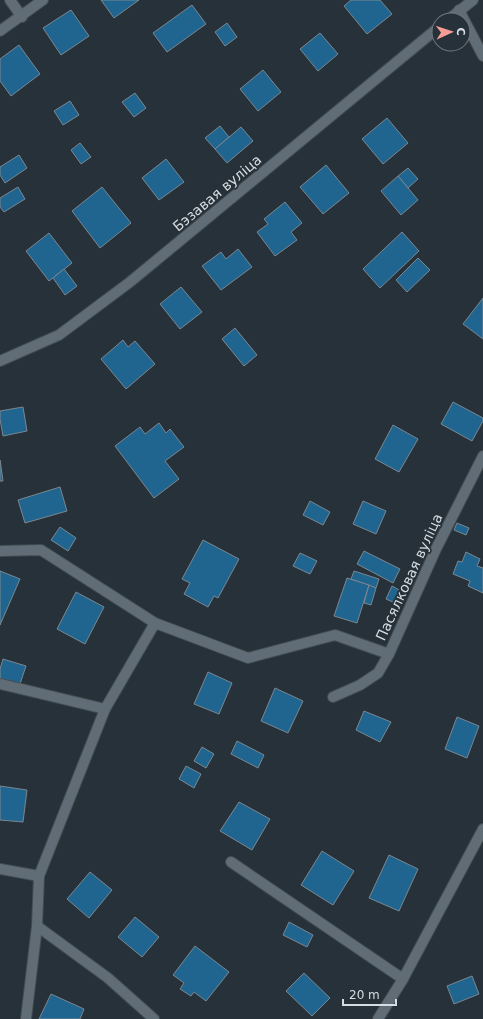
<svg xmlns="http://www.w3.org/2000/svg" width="483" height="1019" viewBox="0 0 483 1019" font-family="'DejaVu Sans',sans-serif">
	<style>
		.building { fill: #20658f; stroke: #7b8790 }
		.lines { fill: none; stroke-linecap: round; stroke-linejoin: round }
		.minor-casing { stroke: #434c52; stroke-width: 12 }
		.minor { stroke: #616d76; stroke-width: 10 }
		.labels { text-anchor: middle; stroke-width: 3.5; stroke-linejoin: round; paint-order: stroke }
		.street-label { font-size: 14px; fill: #d6dde2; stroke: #273139 }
	</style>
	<rect width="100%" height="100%" fill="#273139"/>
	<g class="building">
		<path d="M101,0H139L114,18Z"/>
		<path d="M351,0H380L392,14L367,34L344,6Z"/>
		<path d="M192,5L206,24L167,52L153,33Z"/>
		<path d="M71,10L89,36L61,55L43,28Z"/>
		<path d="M227,23L237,37L225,46L215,32Z"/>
		<path d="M320,33L338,54L318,71L300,49Z"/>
		<path d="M19,45L40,74L11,96L0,81V59Z"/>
		<path d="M263,70L281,92L258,111L240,89Z"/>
		<path d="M135,93L146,108L134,117L122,102Z"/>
		<path d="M70,101L79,115L63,125L54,111Z"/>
		<path d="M387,118L408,143L383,164L362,139Z"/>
		<path d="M220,126L229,137L215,149L205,138Z"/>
		<path d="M241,127L253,141L227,163L215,149Z"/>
		<path d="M80,143L91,157L81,164L71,150Z"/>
		<path d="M19,155L27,168L5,183L0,175V167Z"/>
		<path d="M166,159L184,182L159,200L142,178Z"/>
		<path d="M326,165L349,193L323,214L300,187Z"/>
		<path d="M408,168L418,179L408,188L398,176Z"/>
		<path d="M398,176L418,200L401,215L381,191Z"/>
		<path d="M18,187L25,199L4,212L0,207V198Z"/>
		<path d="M102,187L131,223L100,248L72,211Z"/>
		<path d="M285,202L302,223L291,232L297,240L275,256L257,232L268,224L264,219Z"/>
		<path d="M402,232L419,251L380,288L363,269Z"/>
		<path d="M49,233L72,263L49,281L26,251Z"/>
		<path d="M238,249L252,267L221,290L202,266L221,252L226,259Z"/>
		<path d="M418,258L430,270L407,292L396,280Z"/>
		<path d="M64,269L77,286L65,295L53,278Z"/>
		<path d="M181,287L202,312L180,329L160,304Z"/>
		<path d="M483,298V339L463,324Z"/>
		<path d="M235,328L257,355L244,366L222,339Z"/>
		<path d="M123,340L128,347L135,341L155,364L126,389L101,359Z"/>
		<path d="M453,402L483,418V421L472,441L441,424Z"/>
		<path d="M23,407L27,431L3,436L0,419V411Z"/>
		<path d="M159,423L166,433L170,429L184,447L165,461L179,479L154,498L115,446L140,427L145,434Z"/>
		<path d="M393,425L418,439L399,472L375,459Z"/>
		<path d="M0,460L3,481H0Z"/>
		<path d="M60,487L67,511L25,523L18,500Z"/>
		<path d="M310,501L330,512L323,525L303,515Z"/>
		<path d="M363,501L386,511L376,534L353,524Z"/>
		<path d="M457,523L469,528L466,535L454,530Z"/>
		<path d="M60,527L76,538L68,551L51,540Z"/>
		<path d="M203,540L239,559L218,598L214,596L208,607L184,594L190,583L182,579Z"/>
		<path d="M364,551L400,569L393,583L357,564Z"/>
		<path d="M466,552L480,559L477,566L483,568V593L468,586L470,581L453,574L458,561L462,562Z"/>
		<path d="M300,553L317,561L310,574L293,566Z"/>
		<path d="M0,571L20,579L0,625Z"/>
		<path d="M354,571L379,579L376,588L351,579Z"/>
		<path d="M347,578L369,585L357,623L334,616Z"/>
		<path d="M369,585L376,588L371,605L364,603Z"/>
		<path d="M392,586L401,591L395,603L386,599Z"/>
		<path d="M76,592L104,607L85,644L57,629Z"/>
		<path d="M3,659L26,666L20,684L0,678V669Z"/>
		<path d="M208,672L232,683L219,714L194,704Z"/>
		<path d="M275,688L303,701L288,733L261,721Z"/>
		<path d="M364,711L391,722L380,742L356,730Z"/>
		<path d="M457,717L479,726L467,758L445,749Z"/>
		<path d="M237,741L264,755L258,768L231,754Z"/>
		<path d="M202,747L214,754L206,768L194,761Z"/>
		<path d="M186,766L201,774L194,788L179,779Z"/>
		<path d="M0,786L27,790L23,822L0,820Z"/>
		<path d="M239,802L270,819L252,850L220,831Z"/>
		<path d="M322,851L354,871L333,905L301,885Z"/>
		<path d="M389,855L418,869L399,911L369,898Z"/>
		<path d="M90,872L112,890L89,918L67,899Z"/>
		<path d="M135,917L159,937L142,957L118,937Z"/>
		<path d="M289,922L313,935L307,947L283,935Z"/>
		<path d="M195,946L229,972L206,1001L194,992L191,996L180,989L184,983L173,975Z"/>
		<path d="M304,973L330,998L312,1016L286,991Z"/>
		<path d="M472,976L479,994L454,1004L447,986Z"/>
		<path d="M51,994L84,1009L80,1019H39Z"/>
	</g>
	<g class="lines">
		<g class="minor-casing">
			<g id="minor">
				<path d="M10,0L22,17"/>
				<path d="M459,10L483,56"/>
				<path d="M448,20L473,0"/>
				<path d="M0,31L43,0"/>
				<path d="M0,361L59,335L130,282L439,27"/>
				<path d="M0,551L41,550L155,623L248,658L335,635L389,654L436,549L483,456"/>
				<path d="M1,684L105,709"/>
				<path d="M333,697L360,685L378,673L389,654"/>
				<path d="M231,862L403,979"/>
				<path d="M0,869L39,876"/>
				<path d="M37,926L108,978L154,1019"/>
				<path d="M26,1019L37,926L39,876L105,709L155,623"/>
				<path d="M378,1019L403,979L483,829"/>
			</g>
		</g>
		<use href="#minor" class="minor"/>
	</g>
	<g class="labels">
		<g class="street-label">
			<text transform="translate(217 193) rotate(-40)" y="5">Бэзавая вуліца</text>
			<text transform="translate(409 577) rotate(-65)" y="5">Пасялковая вуліца</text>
		</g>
	</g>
	<g transform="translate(451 32) rotate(87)"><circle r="19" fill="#273139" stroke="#6d767d"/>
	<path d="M0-3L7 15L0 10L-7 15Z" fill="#f59c95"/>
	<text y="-6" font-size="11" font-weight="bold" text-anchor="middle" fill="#d6dde2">С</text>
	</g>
	<path d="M343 999v6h53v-6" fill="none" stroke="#d6dde2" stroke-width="2"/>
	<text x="349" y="999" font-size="12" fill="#d6dde2" stroke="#273139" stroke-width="3" paint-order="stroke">20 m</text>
</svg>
